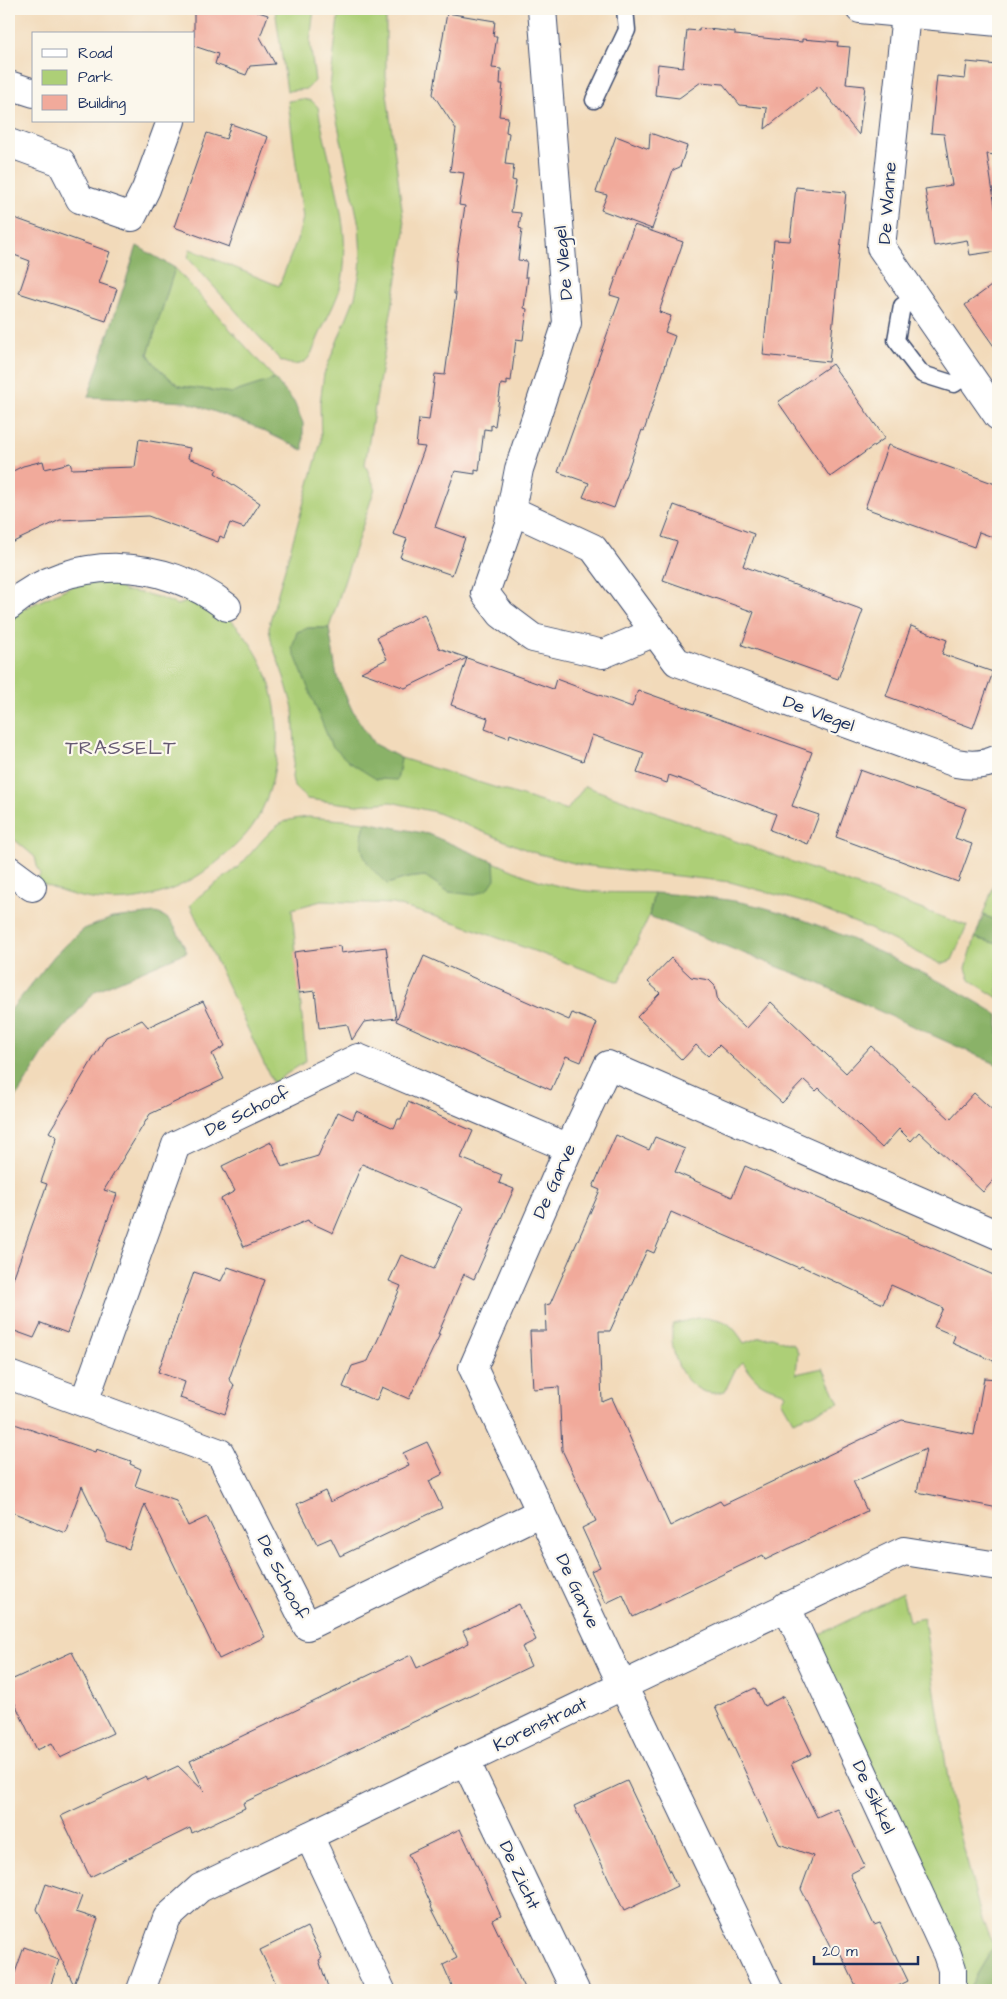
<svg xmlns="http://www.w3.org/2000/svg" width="1007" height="1999" viewBox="0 0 1007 1999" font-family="'Architects Daughter',sans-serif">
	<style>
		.green { fill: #adcf77; stroke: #647f6a }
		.forest { fill: #8ab268; stroke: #527063 }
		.building { fill: #f1aa9b }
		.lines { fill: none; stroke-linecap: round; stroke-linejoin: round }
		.service-casing { stroke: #3b496c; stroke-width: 19 }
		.minor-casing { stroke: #3b496c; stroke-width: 30 }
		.service { stroke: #fff; stroke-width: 16 }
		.minor { stroke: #fff; stroke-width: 28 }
		.labels { text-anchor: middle; stroke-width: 4.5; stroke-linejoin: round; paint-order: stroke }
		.street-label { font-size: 18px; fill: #1b2f5e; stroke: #fbf7ec }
		.quarter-label { font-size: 20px; letter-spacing: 1px; fill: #665a73; stroke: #fbf7ec }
	</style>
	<rect width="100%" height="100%" fill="#fbf7ec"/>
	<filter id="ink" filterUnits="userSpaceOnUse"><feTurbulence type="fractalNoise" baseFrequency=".02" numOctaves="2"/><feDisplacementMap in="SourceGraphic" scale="10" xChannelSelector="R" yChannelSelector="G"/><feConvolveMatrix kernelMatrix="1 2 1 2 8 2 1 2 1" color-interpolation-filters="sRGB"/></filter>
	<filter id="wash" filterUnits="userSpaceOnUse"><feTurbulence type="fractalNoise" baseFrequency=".0096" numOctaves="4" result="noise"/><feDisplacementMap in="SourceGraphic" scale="20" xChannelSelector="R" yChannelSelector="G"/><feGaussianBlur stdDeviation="1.12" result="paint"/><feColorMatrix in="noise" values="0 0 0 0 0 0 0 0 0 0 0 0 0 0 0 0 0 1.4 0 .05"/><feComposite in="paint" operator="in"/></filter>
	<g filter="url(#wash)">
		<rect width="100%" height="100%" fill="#f2daba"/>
		<g class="green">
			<path d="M275,9H314L310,42L315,81L307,89L287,91Z"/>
			<path d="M339,9H386V86L405,232L365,464L375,488L329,628H308L297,632L397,780L401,758L567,810L585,786L967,926L952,960L941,964L868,928L806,903L730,882L581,865L532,852L435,812L391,802L356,805L307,799L294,787L292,777L295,747L293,708L284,677L272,644L269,629L270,621L321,442L320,403L324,374L355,297L360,272L361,256L359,225L330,87Z"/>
			<path d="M302,99L312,101L318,107C327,163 353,225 342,281C337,302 326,319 318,338C310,358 306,371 281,361L188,258L190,249L279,286L298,237L303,218L288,101Z"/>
			<path d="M175,268L275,379L232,393L179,386L157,367L148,354Z"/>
			<path d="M115,580L124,591C143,592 160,597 177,605L191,601L219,619L223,613C254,640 272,675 276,715C280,749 275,783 260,814C252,830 237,845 223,857C168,905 102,914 37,881L41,873L38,870L35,857L9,835V620L19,611L74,585Z"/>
			<path d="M308,817L366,822L361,837L387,884L407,878L425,876L449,892L494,879V862C520,874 545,884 573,889C599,894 628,892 654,893L649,916L619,982L457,923L393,904L321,901L292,909L306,1061L273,1083L190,905C204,890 223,880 238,867C251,855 268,830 282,823C290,819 300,818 308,817Z"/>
			<path d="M998,874V921L983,915Z"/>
			<path d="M975,938L998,944V998L970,980L966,968Z"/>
			<path d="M697,1318C724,1318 729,1320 744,1343L758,1338L772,1337L794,1345L798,1352L796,1374L823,1368L839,1403L793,1421L781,1400L786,1395L784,1392C761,1386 755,1381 743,1362L736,1368L725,1391C720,1392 714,1394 710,1393C681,1388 668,1350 673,1324Z"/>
			<path d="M902,1594L909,1621L924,1618L951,1799L982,1920L994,1946L968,1990H963L812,1638Z"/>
		</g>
		<g class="forest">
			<path d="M137,246L175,268L148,354L157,367L179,386L232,393L275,379L294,402L303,423V450L249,424L187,402L88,397Z"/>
			<path d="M308,628H329L337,677L353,712L374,744L401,758L397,780L376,779L349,762L331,745L292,648L297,632Z"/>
			<path d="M366,822L428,834L494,862L495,879L488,889L474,895L449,892L425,876L407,878L387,884C366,864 355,852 366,822Z"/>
			<path d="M654,893C685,895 715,897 745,903C797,914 846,936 894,959C930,976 965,994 998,1015V1065L809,979L649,916Z"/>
			<path d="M155,913C174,916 179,937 187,952L95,991L47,1048L15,1099L9,1115V1012L55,955L84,929L112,918Z"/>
			<path d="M983,915L998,921V944L975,938Z"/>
			<path d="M994,1946L998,1952V1990H968Z"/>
		</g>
		<g id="blocks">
			<g class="building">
				<path d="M194,9H249L268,15L260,37L275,64L250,66L246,75L215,64L218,54L194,46Z"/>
				<path d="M447,13L495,21L493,36H497L492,68L501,69L500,84H503L499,116L508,117L506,132L509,133L505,164L514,165L512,180L516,181L511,212L521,213L519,228L522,229L518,260L527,261L525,277H528L524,308L527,309L523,340L516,339L511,381L507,380V385L501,384L495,426L491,425V430L484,429L479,471L475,470V474L455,471L435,527L465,538L452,575L400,557L407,539L393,534L425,447L416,446L419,419L429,420L435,374L445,375L456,294H454L456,262L465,206L459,205L464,173L450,171L456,129L433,94Z"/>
				<path d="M699,28L735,32V35L802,42V39L838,42L837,46L850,47L846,84L865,86L859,135L819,86L765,129L767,108L740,105L723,84L701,82L679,98L655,95L658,64L683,67L687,30L699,31Z"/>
				<path d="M967,62L998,65V129L995,155L987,154L998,226V251L970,255L967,240L934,246L925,189L952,185L944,134L931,133L937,76L965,79Z"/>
				<path d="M231,124L268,137L229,247L174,227L207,133L226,139Z"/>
				<path d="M650,133L687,146L680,167L673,170L652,229L601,210L607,195L596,192L616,136L649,149Z"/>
				<path d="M796,187L846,192L829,362L763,355L774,240L790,241Z"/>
				<path d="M9,216L110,252L99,283L117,289L106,321L19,293L30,261L9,253Z"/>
				<path d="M634,225L683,242L659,312L671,316L665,332L675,336L644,431L642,430L614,508L583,497L589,483L558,472L620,298L610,295Z"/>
				<path d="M998,281V352L965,305Z"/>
				<path d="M832,364L885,438L830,477L778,402Z"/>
				<path d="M139,439L190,448L188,458L217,469L215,473L260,503L244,528L230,523L224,538L220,536L218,542L148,516L60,520L9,544V473L23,466L43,461L45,469L70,463L72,469L135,467Z"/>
				<path d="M888,445L998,485V539L979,532L974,547L865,508Z"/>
				<path d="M674,505L754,534L743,566L863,610L838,679L742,645L754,612L663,580L677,542L662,537Z"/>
				<path d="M424,614L439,648L467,658L405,688L361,672L387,659L377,637Z"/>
				<path d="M911,626L947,640L942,654L993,672L973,728L886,696Z"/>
				<path d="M467,658L553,689L556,679L632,707L638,690L812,752L792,806L819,815L808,844L770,830L776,814L669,775L667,783L637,773L644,753L592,735L583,761L510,734L509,738L485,729L488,718L451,705Z"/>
				<path d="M860,770L966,808L955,838L972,844L958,882L836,837Z"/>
				<path d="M340,946L341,953L386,947L396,1018L364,1022L352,1040L347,1024L319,1028L315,991L299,993L294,952Z"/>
				<path d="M424,956L569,1020L572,1013L597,1023L581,1062L566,1056L551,1090L396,1021Z"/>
				<path d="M671,958L691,977L709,980L715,986L718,1002L746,1029L771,1002L846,1073L871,1046L950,1119L974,1093L998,1115V1175L983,1192L919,1132L911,1141L899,1129L882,1148L819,1088L816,1091L804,1080L782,1103L719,1045L708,1056L696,1045L682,1060L637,1017L660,993L648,982Z"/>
				<path d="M203,1001L225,1046L212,1054L224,1079L150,1114L104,1190L117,1194L67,1333L41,1323L34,1338L9,1329V1290L47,1184L41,1182L57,1137L49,1132L71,1096L106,1037L142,1020L148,1027Z"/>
				<path d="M408,1102L473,1131L461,1158L502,1175L499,1183L514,1189L474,1279L464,1274L438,1334H440L409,1399L382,1387L376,1401L343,1387L352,1366L368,1361L384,1326L401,1286L389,1281L401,1255L434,1269L463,1208L362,1164L333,1233L309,1222L308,1220L244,1247L221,1199L235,1191L222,1166L271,1142L282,1167L318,1156L338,1112L353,1119L356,1111L394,1128L398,1119H401Z"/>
				<path d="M616,1135L649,1150L655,1137L685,1149L675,1172L732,1197L745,1166L998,1277V1363L952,1343L955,1336L934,1327L943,1308L891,1285L883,1304L801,1266L799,1268L671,1212L654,1253L647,1250L610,1331H599L602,1402L612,1398L670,1526L720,1501L723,1505L902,1420L974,1435L984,1378L998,1379V1508L917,1492L926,1449L856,1481H853L867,1511L765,1560L763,1555L633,1617L623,1595L606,1603L591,1571L600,1567L582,1528L596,1521L562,1450L559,1387L533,1389L530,1331H546L545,1305L550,1304L600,1190L593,1187Z"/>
				<path d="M228,1267L265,1280L229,1379L234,1385L225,1414L180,1398L185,1382L158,1372L194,1272L221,1281Z"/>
				<path d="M9,1422L95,1452L96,1449L131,1461L130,1464L141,1469L135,1486L176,1500L188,1526L207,1517L265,1637L219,1659L145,1504L129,1549L106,1541V1535L82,1486L65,1533L9,1511Z"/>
				<path d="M427,1442L443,1474L429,1481L442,1508L340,1556L331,1538L317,1544L297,1504L325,1491L330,1502L409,1465L403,1453Z"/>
				<path d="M519,1604L536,1640L522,1647L531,1666L243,1803L245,1808L230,1815L192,1833L190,1828L90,1877L61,1816L146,1776L148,1780L178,1766L204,1791L190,1761L411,1655L417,1668L442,1656L469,1643L463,1631Z"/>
				<path d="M72,1652L113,1733L60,1758L52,1743L37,1750L9,1691V1681Z"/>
				<path d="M755,1688L764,1706L784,1696L812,1754L791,1764L817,1817L837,1808L865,1866L850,1874L874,1925L880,1923L908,1981L890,1990H858L836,1944L830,1947L801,1889L813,1856L779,1844L715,1707Z"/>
				<path d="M627,1781L677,1886L624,1911L574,1806Z"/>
				<path d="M460,1829L501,1916L492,1920L525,1990H454L443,1965L457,1958L431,1907L432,1906L408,1854Z"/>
				<path d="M46,1884L82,1896L76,1912L98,1919L74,1985L37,1909Z"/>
				<path d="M307,1927L322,1958L319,1960L329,1990H279L260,1950Z"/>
				<path d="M24,1947L59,1960L49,1990H9Z"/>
			</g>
		</g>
	</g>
	<g filter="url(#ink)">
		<use href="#blocks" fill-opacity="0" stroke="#3b496c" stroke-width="1"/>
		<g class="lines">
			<g class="service-casing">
				<g id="service">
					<path d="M594,100L627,30L625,9"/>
					<path d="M916,298L902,306L896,340L922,374L954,384L969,374"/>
				</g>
			</g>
			<g class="minor-casing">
				<g id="minor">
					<path d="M542,9L567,323L519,469L511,510L593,548L677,662L956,763C971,766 984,766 998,759"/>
					<path d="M860,9L998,22"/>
					<path d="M906,14L881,247L998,416"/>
					<path d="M9,85L34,93"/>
					<path d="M9,143L61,162L80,199L132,217L146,189L171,121"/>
					<path d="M511,510L509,524L485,593L501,614L533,638L603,654L655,632"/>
					<path d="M9,606C73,553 163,557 227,607"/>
					<path d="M9,870L32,887"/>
					<path d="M9,1375L220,1453L307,1626L541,1512"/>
					<path d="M84,1402L176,1145L358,1058L569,1148"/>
					<path d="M786,1606L947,1954L952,1969V1990"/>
					<path d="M465,1760L575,1990"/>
					<path d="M309,1836L381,1990"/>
					<path d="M141,1990L167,1918L200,1888L904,1551L998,1566"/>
					<path d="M769,1990L640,1719L622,1685L473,1368L569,1148L608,1065L998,1235"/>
				</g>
			</g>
			<use href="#service" class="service"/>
			<use href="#minor" class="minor"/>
		</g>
	</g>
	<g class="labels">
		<g class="street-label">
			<text transform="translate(887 203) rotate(-86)" y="6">De Wanne</text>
			<text transform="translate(563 263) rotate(-95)" y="6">De Vlegel</text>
			<text transform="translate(819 713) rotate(20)" y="6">De Vlegel</text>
			<text transform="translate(247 1111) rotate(-26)" y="6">De Schoof</text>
			<text transform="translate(554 1181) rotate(-66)" y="6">De Garve</text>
			<text transform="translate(283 1577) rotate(63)" y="6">De Schoof</text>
			<text transform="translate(578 1591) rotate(65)" y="6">De Garve</text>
			<text transform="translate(540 1724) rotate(-26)" y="6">Korenstraat</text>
			<text transform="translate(874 1797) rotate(65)" y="6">De Sikkel</text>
			<text transform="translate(520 1875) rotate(65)" y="6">De Zicht</text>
		</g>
		<g class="quarter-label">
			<text x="121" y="754">TRASSELT</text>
		</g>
	</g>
	<rect width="1007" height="1999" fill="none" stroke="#fbf7ec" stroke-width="30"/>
	<rect x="32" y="32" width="162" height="90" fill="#fbf7ec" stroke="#a1a7b3"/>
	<rect x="42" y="49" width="25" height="8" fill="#ffffff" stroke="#a1a7b3"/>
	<text x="78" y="58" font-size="15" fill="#1b2f5e">Road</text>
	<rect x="42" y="70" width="25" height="15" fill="#adcf77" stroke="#a1a7b3"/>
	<text x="78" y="82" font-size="15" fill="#1b2f5e">Park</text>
	<rect x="42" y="95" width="25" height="15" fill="#f1aa9b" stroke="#a1a7b3"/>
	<text x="78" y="108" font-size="15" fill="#1b2f5e">Building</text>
	<path d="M814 1956v8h104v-8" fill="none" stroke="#1b2f5e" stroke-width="2.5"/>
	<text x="822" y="1956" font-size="15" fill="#1b2f5e" stroke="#fbf7ec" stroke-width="4" paint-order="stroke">20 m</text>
</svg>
